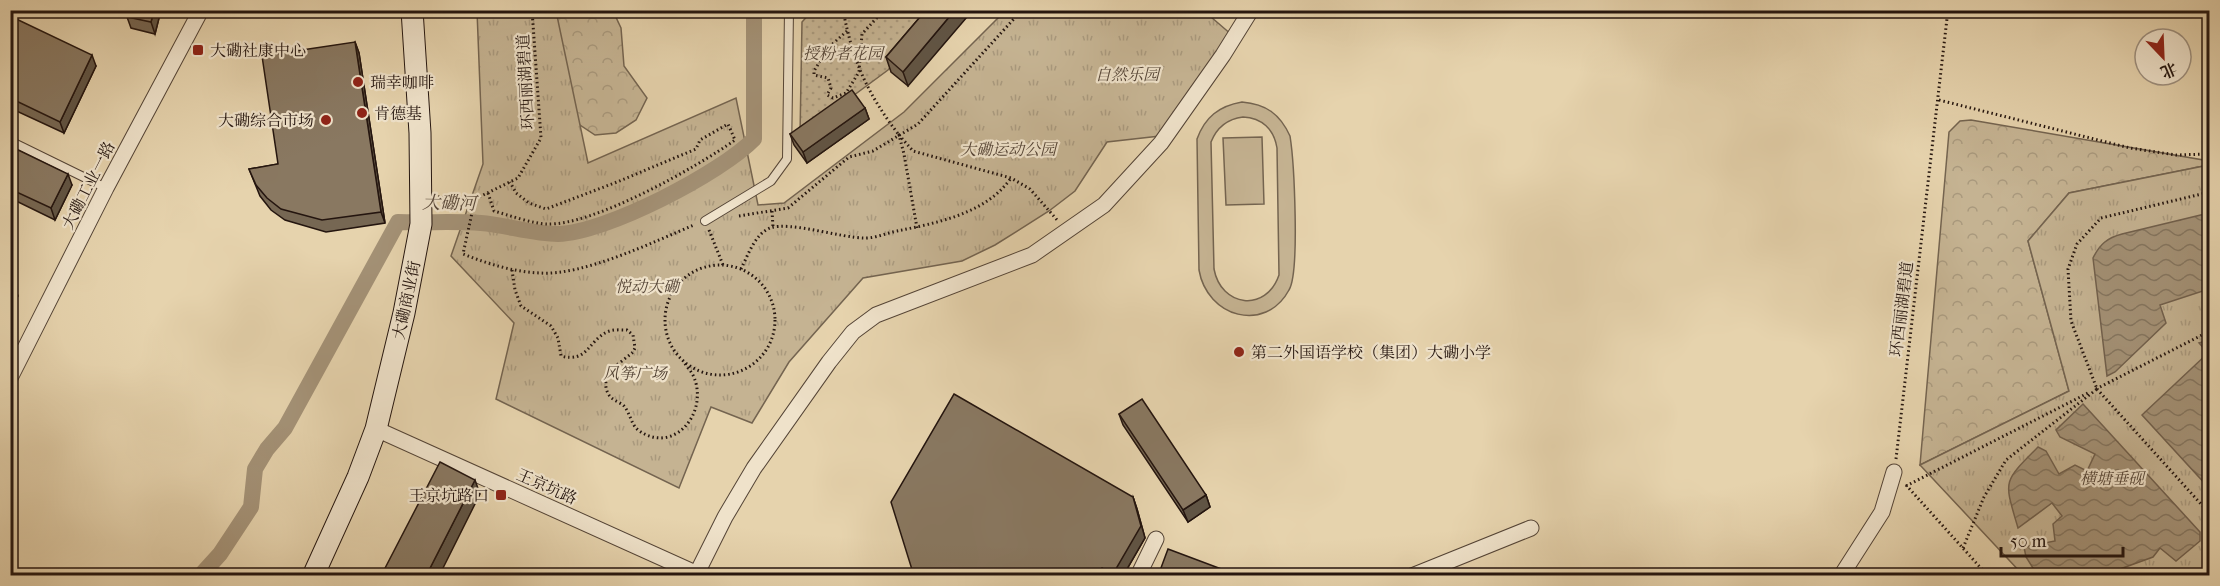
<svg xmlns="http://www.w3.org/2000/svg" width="2220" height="586" viewBox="0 0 2220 586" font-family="'IM FELL French Canon','Noto Serif SC',serif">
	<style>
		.grass { fill: url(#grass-dots); stroke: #746450; stroke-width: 1.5 }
		.forest { fill: url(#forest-crowns); stroke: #746450; stroke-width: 1.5 }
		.park { fill: url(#park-tufts); stroke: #746450; stroke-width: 1.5 }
		.pitch { fill: #c5b392; stroke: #746450; stroke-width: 1.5; fill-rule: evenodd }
		.water { fill: url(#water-waves); stroke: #71604d; stroke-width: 1.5 }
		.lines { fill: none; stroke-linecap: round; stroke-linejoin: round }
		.canal { stroke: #a49277; stroke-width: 16 }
		.lane-casing { stroke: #544436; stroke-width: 10 }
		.street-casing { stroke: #544436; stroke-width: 17 }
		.secondary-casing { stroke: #24150f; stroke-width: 23 }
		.path { stroke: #24150f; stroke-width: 3; stroke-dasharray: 1.5 3; stroke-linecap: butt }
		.lane { stroke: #efe2ca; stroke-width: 8 }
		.street { stroke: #efe2ca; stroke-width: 15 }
		.secondary { stroke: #efe2ca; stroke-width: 21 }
		.wall { fill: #766753; stroke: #24150f; stroke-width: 1.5 }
		.shaded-wall { fill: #605444; stroke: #24150f; stroke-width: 1.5 }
		.building { fill: #897861; stroke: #24150f; stroke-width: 1.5 }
		.poi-dot { fill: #8f2418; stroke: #efe2ca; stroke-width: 2 }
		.labels { text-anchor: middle; stroke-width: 4.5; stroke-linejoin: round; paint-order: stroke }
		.poi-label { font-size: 16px; fill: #24150f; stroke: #efe2ca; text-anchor: start }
		.park-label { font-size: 16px; font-style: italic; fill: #544436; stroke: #efe2ca }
		.street-label { font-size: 16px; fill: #24150f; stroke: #efe2ca }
		.water-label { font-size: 18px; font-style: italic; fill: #574739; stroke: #efe2ca }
	</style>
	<defs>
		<pattern id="grass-dots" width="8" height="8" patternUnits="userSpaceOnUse" patternTransform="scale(1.5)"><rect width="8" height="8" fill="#c5b392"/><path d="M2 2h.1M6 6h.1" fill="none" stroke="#a9997d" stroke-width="1.8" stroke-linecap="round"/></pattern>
		<pattern id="forest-crowns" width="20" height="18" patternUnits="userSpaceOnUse" patternTransform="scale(1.5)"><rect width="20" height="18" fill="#c5b392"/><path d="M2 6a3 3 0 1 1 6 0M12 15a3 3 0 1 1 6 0" fill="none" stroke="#a9997d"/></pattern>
		<pattern id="park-tufts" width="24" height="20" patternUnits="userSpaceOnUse" patternTransform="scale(1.5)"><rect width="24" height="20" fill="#c5b392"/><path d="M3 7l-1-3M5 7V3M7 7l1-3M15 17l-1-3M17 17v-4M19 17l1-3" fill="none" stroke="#a9997d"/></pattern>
		<pattern id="water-waves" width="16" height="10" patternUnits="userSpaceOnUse" patternTransform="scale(1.5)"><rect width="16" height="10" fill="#a49277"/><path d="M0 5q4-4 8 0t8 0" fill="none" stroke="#857660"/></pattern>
	</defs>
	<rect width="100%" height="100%" fill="#e6d3ad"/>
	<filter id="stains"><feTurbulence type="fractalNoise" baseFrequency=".00333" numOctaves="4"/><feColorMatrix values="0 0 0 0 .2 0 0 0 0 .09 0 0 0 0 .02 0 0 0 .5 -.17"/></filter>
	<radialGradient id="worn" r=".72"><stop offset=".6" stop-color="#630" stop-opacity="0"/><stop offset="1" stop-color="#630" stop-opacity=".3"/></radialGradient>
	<path class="grass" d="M812,11H940L888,70L800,135L802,22Z"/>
	<g class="forest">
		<path d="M540,11H613L621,28L624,66L647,98L636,120L616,133L595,135L577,123Z"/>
		<path d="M1971,120L2209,161V165L2069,193L2028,241L2069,391L1920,465L1949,132L1960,121Z"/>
	</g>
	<g class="park">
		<path d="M477,11H556L588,163L736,98L758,205L784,203L904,112L1005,11H1204L1232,35L1160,136L1107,142L1075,191L1049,211L995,245L962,261L863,278L789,362L752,423L711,407L679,488L496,399L514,323L451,256L483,164Z"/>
		<path d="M2209,165V575H2023L1920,465L2069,391L2028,241L2069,193Z"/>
	</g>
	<g class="pitch">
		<path d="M1242,102C1266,104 1280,114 1290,136C1294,161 1300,272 1289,290C1265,334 1207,317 1199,270L1197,139C1205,117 1219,106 1242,102ZM1243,117C1262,118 1274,129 1277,148L1279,275C1266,313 1221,307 1214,269L1211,142C1217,127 1227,119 1243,117Z"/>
		<path d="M1262,137L1264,204L1226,205L1223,138Z"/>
	</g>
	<g class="water">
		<path d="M2209,213V289L2160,305L2166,323L2115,372L2107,376L2093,258C2100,244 2107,238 2122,234Z"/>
		<path d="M2209,340H2210L2209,488L2142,415L2208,353L2199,343Z"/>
		<path d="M2083,404L2200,532V541L2176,561L2160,548L2153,557L2120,569L2122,575H2082L2080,569L2064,572L2065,575L2038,576L2026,557L2024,547L2055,541L2053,524L2062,516L2052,503L2018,528C2004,480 2002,483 2038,447L2046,451L2059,474L2075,465L2087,471L2095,454L2060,437L2056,430Z"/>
	</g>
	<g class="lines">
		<path class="canal" d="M200,576L220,554L251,507L255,469L267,449L285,428L398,222C425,223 454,221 481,223C506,225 533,234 558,234C606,233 721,173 754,139V10"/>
		<g class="lane-casing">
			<g id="lane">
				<path d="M10,141L106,188"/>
				<path d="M705,221L771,181L787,159L789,10"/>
			</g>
		</g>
		<g class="street-casing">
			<g id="street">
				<path d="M10,378L106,188L201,10"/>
				<path d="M376,429L702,576"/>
				<path d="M697,573L725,517L754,468L829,362L853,332L876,315L1032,255L1104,205L1161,143L1223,55L1251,10"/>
				<path d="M1138,576L1156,539"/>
				<path d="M1412,576L1531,528"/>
				<path d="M1841,576L1882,512L1894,472"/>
			</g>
		</g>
		<g class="secondary-casing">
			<path id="secondary" d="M313,576L358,477L376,429L404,313L421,224L420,133L412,10"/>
		</g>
		<g class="path">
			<path d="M532,10L541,138L518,178L475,199L463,254C488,264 514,272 540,273C583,276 653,242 694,225"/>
			<path d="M843,10C853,62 867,93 899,135"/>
			<path d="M847,31L828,48L814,71V75L828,78L831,88L827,95L833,98L846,93L859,72L862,34L884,10"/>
			<path d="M1939,100L2130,148L2176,155L2210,154"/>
			<path d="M488,193L494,211C508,215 534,224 547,224C593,226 697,167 735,140L728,124L700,140L696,149L617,182L546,209L529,203L516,193L510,182"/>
			<path d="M438,197L475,199"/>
			<path d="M772,211L773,227"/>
			<path d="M739,216L788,208L849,157L873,151L918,124L1022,10"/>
			<path d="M917,228L904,154L899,135L913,151L1011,178L1030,189L1058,221"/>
			<path d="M709,230L723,265"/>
			<circle cx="720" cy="320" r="55"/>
			<path d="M741,269C748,255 755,234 770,228C790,221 841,238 865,238C877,238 886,233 897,231C936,223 986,214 1011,178"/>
			<path d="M512,270L515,290L521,306L551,326L558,338L561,356C588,363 588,341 607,332C613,329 621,330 627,330L633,335L635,348L633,352C621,363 597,375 609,395C613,401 620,402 624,406C630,413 631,424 638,430C672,455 707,416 695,380C693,373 687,367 683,361"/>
			<path d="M2096,389L2210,331"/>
			<path d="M2097,389L2210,514"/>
			<path d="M1896,459L1948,10"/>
			<path d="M1906,485L1988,576"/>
			<path d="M1906,486L2090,392"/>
			<path d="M1963,548L1984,497L2006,460L2097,389L2071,321L2068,269L2077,244L2101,218L2210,192"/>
			<path d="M2209,576L2210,575"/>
		</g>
		<use href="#lane" class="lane"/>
		<use href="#street" class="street"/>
		<use href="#secondary" class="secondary"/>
	</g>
	<g class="wall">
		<path d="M97,10H110L108,14Z"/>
		<path d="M128,10H161L155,34L131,28L127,17Z"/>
		<path d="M926,10L908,86L891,72L886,57Z"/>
		<path d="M10,16L96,66L64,133L10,108Z"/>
		<path d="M355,42L359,53L385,223L326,232L285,220L271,210L260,196L249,169L278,164Z"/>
		<path d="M865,108L869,119L807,163L794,145L790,134Z"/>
		<path d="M10,146L72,185L55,220L10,198Z"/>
		<path d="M1119,414L1206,495L1210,507L1188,522L1123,425Z"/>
		<path d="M1133,497L1137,509L1145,538L1123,576H914Z"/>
	</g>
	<g class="shaded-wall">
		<path d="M154,10H161L155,34L151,22Z"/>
		<path d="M955,10H973L908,86L903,72Z"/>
		<path d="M355,42L359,53L385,223L381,212Z"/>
		<path d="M92,55L96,66L64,133L60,122Z"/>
		<path d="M865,108L869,119L807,163L803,152Z"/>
		<path d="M68,174L72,185L55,220L51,208Z"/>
		<path d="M14,285L18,296L10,311V292Z"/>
		<path d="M475,480L480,494L439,576H426Z"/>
		<path d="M1206,495L1210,507L1188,522L1183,510Z"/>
		<path d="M1133,497L1137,509L1145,538L1123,576H1113Z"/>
		<path d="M1102,568L1105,576H1094Z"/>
	</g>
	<g class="building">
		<path d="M128,10H154L151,22L127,17Z"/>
		<path d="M926,10H955L903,72L886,57Z"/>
		<path d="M10,16L92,55L60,122L10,98Z"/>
		<path d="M355,42L381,212L322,220L281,209L267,198L256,185L249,169L278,164L262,56Z"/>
		<path d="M852,90L865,108L803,152L790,134Z"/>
		<path d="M10,146L68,174L51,208L10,189Z"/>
		<path d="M10,284L14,285L10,292Z"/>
		<path d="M954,394L1133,497L1141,526L1113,574L1102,568L1094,576H914L891,502Z"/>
		<path d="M1142,399L1206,495L1183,510L1119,414Z"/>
		<path d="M440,462L475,480L426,576H385L382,574Z"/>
		<path d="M1168,549L1240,576H1158Z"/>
	</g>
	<g class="poi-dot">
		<rect x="192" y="44" width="12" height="12" rx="3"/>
		<circle cx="358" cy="82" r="6"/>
		<circle cx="362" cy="113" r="6"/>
		<circle cx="326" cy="120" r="6"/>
		<circle cx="1239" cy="352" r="6"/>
		<rect x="495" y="489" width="12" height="12" rx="3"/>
	</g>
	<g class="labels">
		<g class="poi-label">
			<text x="210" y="56">大磡社康中心</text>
			<text x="370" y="88">瑞幸咖啡</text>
			<text x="374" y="119">肯德基</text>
			<text x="314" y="126" text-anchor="end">大磡综合市场</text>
			<text x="1251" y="358">第二外国语学校（集团）大磡小学</text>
			<text x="489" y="501" text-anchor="end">王京坑路口</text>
		</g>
		<g class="park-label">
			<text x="843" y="59">授粉者花园</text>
			<text x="1127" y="80">自然乐园</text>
			<text x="1008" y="155">大磡运动公园</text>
			<text x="647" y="292">悦动大磡</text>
			<text x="635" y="379">风筝广场</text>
			<text x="2112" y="484">横塘垂砚</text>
		</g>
		<g class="street-label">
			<text transform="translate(525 82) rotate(-93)" y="6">环西丽湖碧道</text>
			<text transform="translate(88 185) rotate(-63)" y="6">大磡工业一路</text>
			<text transform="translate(406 300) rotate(-78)" y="6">大磡商业街</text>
			<text transform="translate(1901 309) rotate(-83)" y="6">环西丽湖碧道</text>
			<text transform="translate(547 486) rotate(24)" y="6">王京坑路</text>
		</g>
		<g class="water-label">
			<text transform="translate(449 203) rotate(1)" y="6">大磡河</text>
		</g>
	</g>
	<rect width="2220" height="586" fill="none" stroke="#e6d3ad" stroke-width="36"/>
	<rect x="12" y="12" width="2196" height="562" fill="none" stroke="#24150f" stroke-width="3"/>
	<rect x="18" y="18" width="2184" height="550" fill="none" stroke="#24150f" stroke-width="1.5"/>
	<g transform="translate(2163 57) rotate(157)"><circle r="28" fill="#efe2ca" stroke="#9e907f" stroke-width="1.5"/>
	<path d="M0-4.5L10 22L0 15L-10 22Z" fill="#8f2418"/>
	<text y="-9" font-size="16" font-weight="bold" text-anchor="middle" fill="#24150f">北</text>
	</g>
	<path d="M2001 547v9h122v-9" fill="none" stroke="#24150f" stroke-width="3"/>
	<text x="2010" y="547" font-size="18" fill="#24150f" stroke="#efe2ca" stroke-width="4.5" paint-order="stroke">50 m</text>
	<rect width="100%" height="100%" filter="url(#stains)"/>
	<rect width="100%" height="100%" fill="url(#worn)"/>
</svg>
